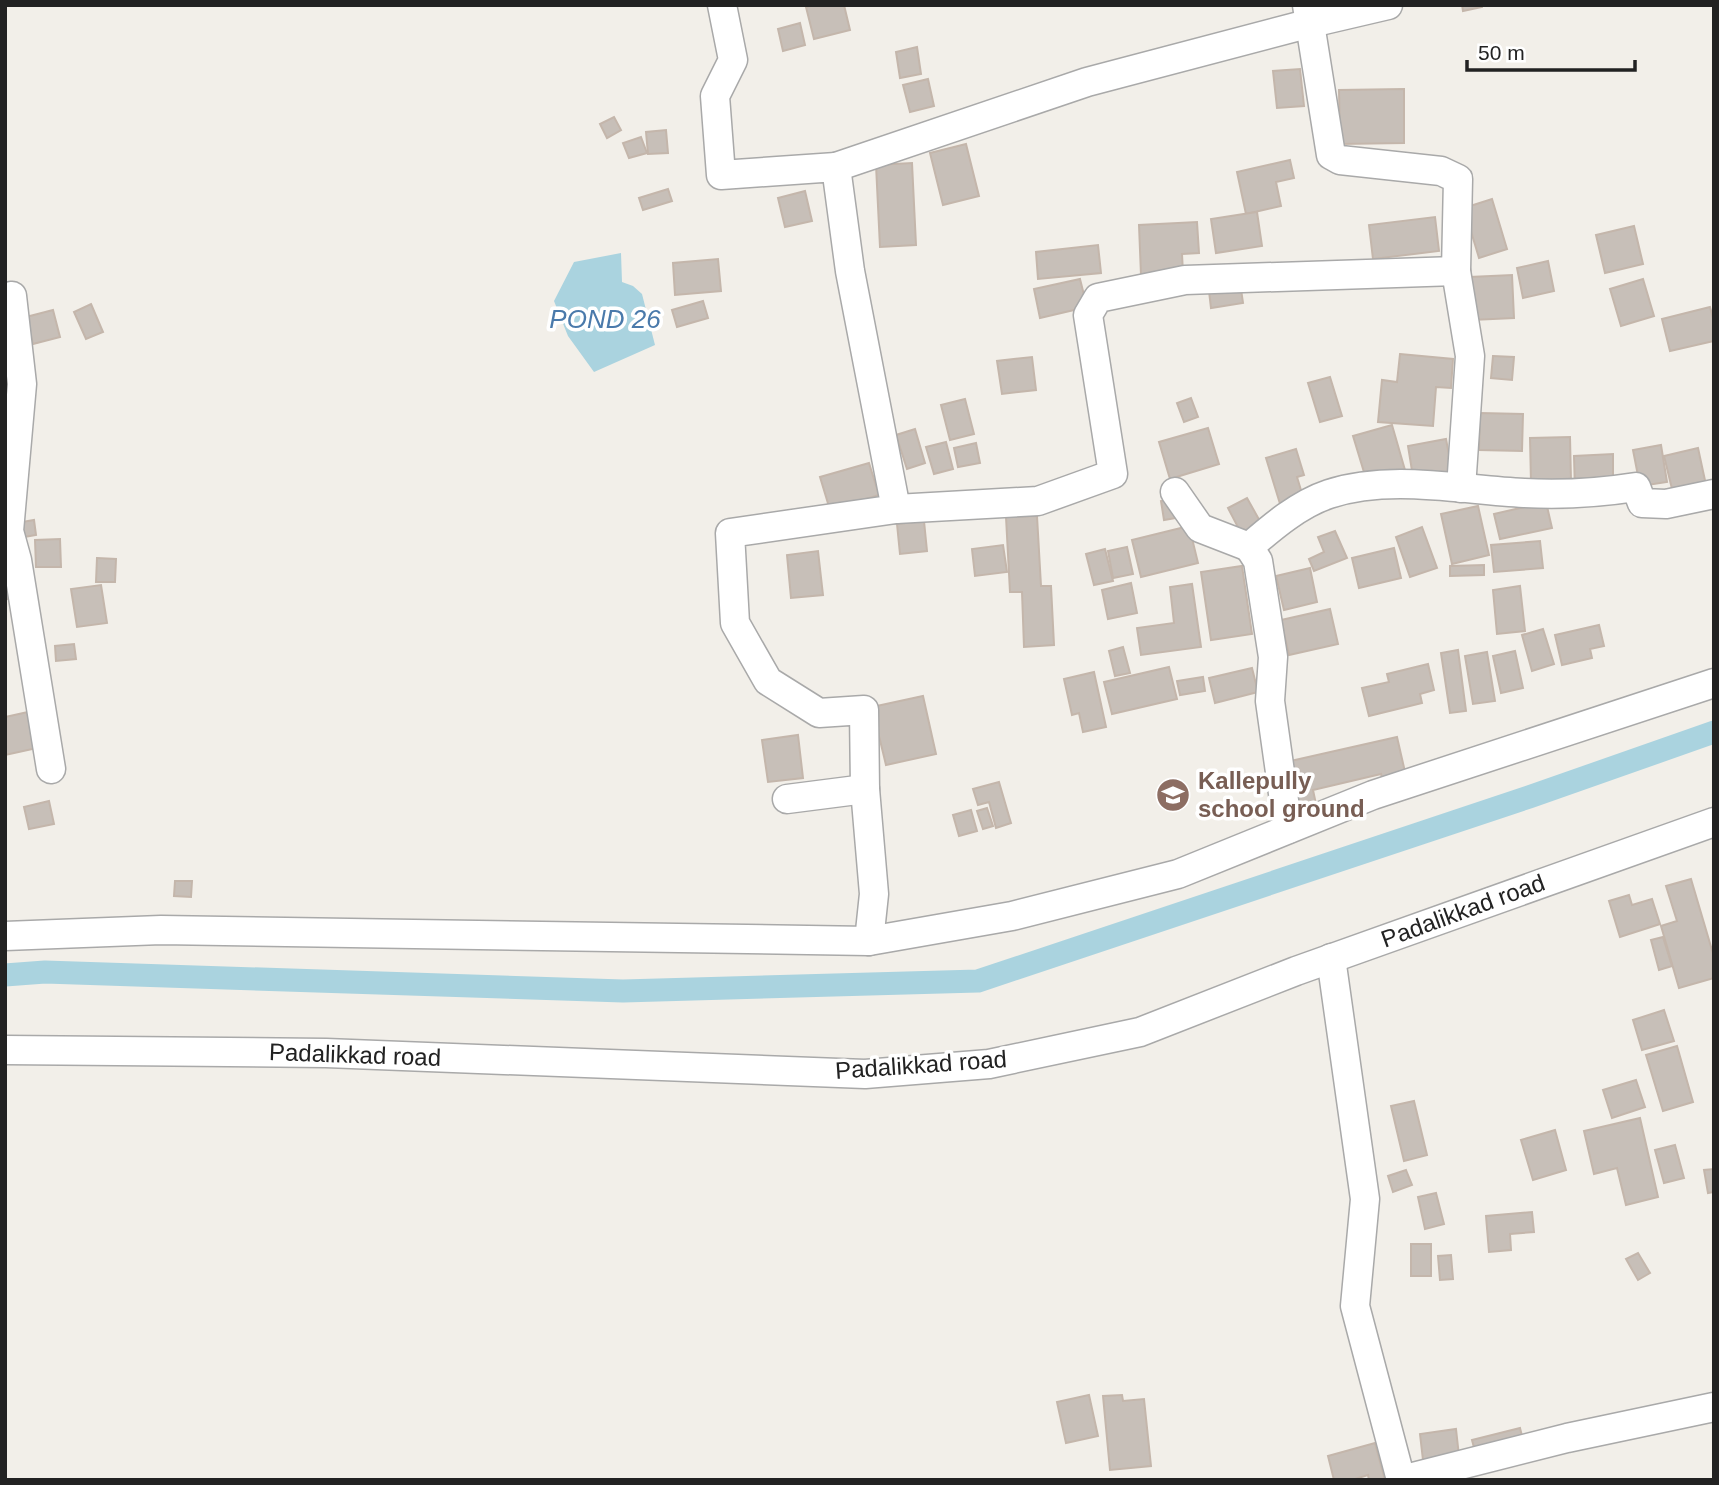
<svg xmlns="http://www.w3.org/2000/svg" width="1719" height="1485" viewBox="0 0 1719 1485" font-family="Arial,sans-serif">
	<style>
		.water { fill: #aad3df }
		.lines { fill: none; stroke-linecap: round; stroke-linejoin: round }
		.canal { stroke: #aad3df; stroke-width: 23 }
		.building { fill: #c7bfb8; stroke: #c4b6ab; stroke-width: 2 }
		.minor-casing { stroke: #a9a9a9; stroke-width: 31 }
		.minor { stroke: #fff; stroke-width: 28 }
		.labels { text-anchor: middle; stroke-width: 7; stroke-linejoin: round; paint-order: stroke }
		.education-label { font-size: 24px; font-weight: bold; fill: #785e54; stroke: #fff; text-anchor: start }
		.street-label { font-size: 24px; fill: #222; stroke: #fff }
		.water-label { font-size: 26px; font-style: italic; fill: #4a7aab; stroke: #fff }
	</style>
	<rect width="100%" height="100%" fill="#f2efe9"/>
	<path class="water" d="M621,253L622,282L633,286L642,294L655,345L594,372L568,336L554,301L574,262Z"/>
	<g class="lines">
		<path class="canal" d="M5,975L45,972L623,991L978,981L1529,797L1714,732"/>
	</g>
	<g class="building">
		<path d="M815,5H844L850,30L814,39L806,7Z"/>
		<path d="M1462,5H1482V7L1463,11Z"/>
		<path d="M800,23L805,45L783,51L778,29Z"/>
		<path d="M917,47L921,74L900,78L896,52Z"/>
		<path d="M1300,69L1304,106L1277,108L1273,71Z"/>
		<path d="M928,79L934,106L910,112L903,85Z"/>
		<path d="M1404,89V143L1340,144L1339,90Z"/>
		<path d="M614,117L621,130L607,138L600,124Z"/>
		<path d="M666,130L668,153L648,154L646,132Z"/>
		<path d="M641,137L647,153L629,158L623,143Z"/>
		<path d="M966,144L979,196L943,205L930,153Z"/>
		<path d="M1290,160L1294,178L1276,182L1281,206L1246,214L1237,172Z"/>
		<path d="M912,163L916,245L880,247L876,165Z"/>
		<path d="M668,189L672,201L643,210L639,198Z"/>
		<path d="M805,191L812,221L785,227L778,198Z"/>
		<path d="M1492,199L1507,249L1479,258L1464,208Z"/>
		<path d="M1257,212L1262,246L1216,253L1211,219Z"/>
		<path d="M1435,217L1439,251L1373,259L1369,225Z"/>
		<path d="M1197,222L1199,253L1182,254L1183,273L1141,275L1139,225Z"/>
		<path d="M1634,226L1643,264L1605,273L1596,235Z"/>
		<path d="M1098,245L1101,273L1038,279L1036,252Z"/>
		<path d="M718,259L721,291L675,295L673,263Z"/>
		<path d="M1548,261L1554,291L1523,298L1517,268Z"/>
		<path d="M1238,269L1243,303L1211,308L1207,274Z"/>
		<path d="M1512,275L1514,318L1472,320L1470,277Z"/>
		<path d="M1080,279L1087,307L1040,318L1034,289Z"/>
		<path d="M1643,279L1654,316L1621,326L1610,289Z"/>
		<path d="M703,301L708,318L677,327L672,310Z"/>
		<path d="M91,304L103,332L86,339L74,312Z"/>
		<path d="M1710,307L1714,322V341L1670,351L1662,319Z"/>
		<path d="M53,310L60,337L33,344L26,317Z"/>
		<path d="M1400,354L1453,359L1451,388L1436,387L1433,426L1378,422L1382,380L1397,382Z"/>
		<path d="M1493,356L1514,357L1512,380L1491,378Z"/>
		<path d="M1032,357L1036,390L1002,394L997,361Z"/>
		<path d="M1330,377L1342,416L1320,422L1308,383Z"/>
		<path d="M1191,398L1198,417L1184,422L1177,403Z"/>
		<path d="M965,399L974,434L950,440L941,405Z"/>
		<path d="M1480,413L1523,414L1522,451L1479,450Z"/>
		<path d="M1392,425L1405,470L1367,482L1353,436Z"/>
		<path d="M1208,428L1219,464L1170,479L1159,442Z"/>
		<path d="M915,429L925,463L907,469L896,435Z"/>
		<path d="M1570,437L1571,481L1531,482L1530,438Z"/>
		<path d="M1446,439L1454,482L1415,489L1408,446Z"/>
		<path d="M946,442L953,469L934,474L926,447Z"/>
		<path d="M976,443L980,463L958,467L954,448Z"/>
		<path d="M1661,445L1667,482L1640,486L1633,450Z"/>
		<path d="M1698,448L1706,485L1673,493L1664,456Z"/>
		<path d="M1296,449L1304,475L1297,477L1304,500L1281,507L1266,458Z"/>
		<path d="M1613,454V490L1575,491L1574,456Z"/>
		<path d="M869,463L879,495L830,510L820,477Z"/>
		<path d="M1247,498L1261,523L1241,533L1228,508Z"/>
		<path d="M1174,499L1176,518L1164,520L1161,501Z"/>
		<path d="M1546,502L1552,528L1500,539L1494,514Z"/>
		<path d="M1478,506L1489,555L1452,564L1441,514Z"/>
		<path d="M1037,516L1041,586H1051L1054,645L1024,647L1022,592H1010L1006,517Z"/>
		<path d="M34,520L36,535L24,537L22,522Z"/>
		<path d="M924,521L927,551L900,554L897,524Z"/>
		<path d="M1189,526L1198,563L1141,577L1132,540Z"/>
		<path d="M1422,527L1437,568L1410,577L1396,537Z"/>
		<path d="M1335,531L1347,558L1314,571L1309,559L1324,552L1318,537Z"/>
		<path d="M60,539L61,567H36L35,540Z"/>
		<path d="M1540,541L1543,568L1494,572L1491,545Z"/>
		<path d="M1003,545L1007,572L975,576L972,549Z"/>
		<path d="M1127,547L1133,574L1113,578L1108,551Z"/>
		<path d="M1394,548L1401,578L1359,588L1352,558Z"/>
		<path d="M1105,549L1113,581L1094,585L1086,554Z"/>
		<path d="M818,551L823,595L791,598L787,555Z"/>
		<path d="M97,558L116,559L115,582H96Z"/>
		<path d="M1484,565V575L1450,576V566Z"/>
		<path d="M1242,566L1252,634L1211,640L1201,572Z"/>
		<path d="M1310,568L1317,602L1284,610L1276,576Z"/>
		<path d="M5,573L10,599H5Z"/>
		<path d="M1131,583L1137,613L1108,619L1102,590Z"/>
		<path d="M1192,584L1201,647L1141,655L1137,628L1174,623L1170,587Z"/>
		<path d="M101,585L107,623L77,627L71,589Z"/>
		<path d="M1520,586L1525,631L1497,634L1493,590Z"/>
		<path d="M1330,609L1338,644L1289,655L1281,620Z"/>
		<path d="M1599,625L1604,646L1590,649L1592,658L1562,665L1555,635Z"/>
		<path d="M1543,629L1554,664L1532,671L1522,635Z"/>
		<path d="M74,644L76,659L56,661L55,646Z"/>
		<path d="M1123,647L1130,673L1115,676L1109,651Z"/>
		<path d="M1458,650L1466,711L1450,713L1441,653Z"/>
		<path d="M1515,651L1523,688L1501,693L1493,656Z"/>
		<path d="M1487,652L1495,701L1473,704L1465,656Z"/>
		<path d="M1428,664L1434,690L1420,694L1422,703L1369,716L1362,688L1389,682L1387,674Z"/>
		<path d="M1169,667L1177,699L1112,714L1104,682Z"/>
		<path d="M1252,668L1258,692L1215,703L1209,678Z"/>
		<path d="M1094,672L1106,727L1083,732L1079,713L1072,715L1064,679Z"/>
		<path d="M1203,677L1205,691L1180,695L1177,681Z"/>
		<path d="M923,696L936,754L886,765L872,707Z"/>
		<path d="M28,712L37,748L5,755V717Z"/>
		<path d="M798,735L803,778L768,782L762,740Z"/>
		<path d="M1397,737L1408,785L1385,790L1381,774L1313,790L1317,809L1297,813L1286,762Z"/>
		<path d="M999,782L1011,823L996,828L989,802L978,805L973,789Z"/>
		<path d="M49,801L54,824L29,829L24,807Z"/>
		<path d="M987,808L993,826L983,829L977,811Z"/>
		<path d="M971,810L977,831L959,836L953,815Z"/>
		<path d="M1691,879L1714,957V978L1679,988L1661,926L1677,921L1666,886Z"/>
		<path d="M175,881H192L191,897L174,896Z"/>
		<path d="M1629,895L1632,905L1652,899L1660,924L1620,937L1609,901Z"/>
		<path d="M1663,937L1672,966L1659,970L1651,940Z"/>
		<path d="M1664,1010L1674,1041L1642,1050L1633,1020Z"/>
		<path d="M1677,1046L1693,1102L1663,1111L1646,1055Z"/>
		<path d="M1636,1080L1645,1107L1612,1118L1603,1090Z"/>
		<path d="M1414,1101L1427,1155L1404,1161L1391,1106Z"/>
		<path d="M1640,1118L1658,1197L1626,1205L1617,1168L1594,1174L1584,1131Z"/>
		<path d="M1555,1130L1566,1170L1533,1180L1521,1140Z"/>
		<path d="M1675,1145L1684,1178L1664,1183L1655,1150Z"/>
		<path d="M1714,1169V1192L1708,1193L1704,1170Z"/>
		<path d="M1406,1170L1412,1185L1393,1192L1388,1176Z"/>
		<path d="M1436,1193L1444,1224L1425,1229L1418,1197Z"/>
		<path d="M1532,1212L1534,1232L1510,1234L1511,1250L1489,1252L1486,1216Z"/>
		<rect x="1411" y="1244" width="20" height="32"/>
		<path d="M1638,1253L1650,1273L1638,1280L1626,1259Z"/>
		<path d="M1451,1255L1453,1279L1440,1280L1438,1256Z"/>
		<path d="M1089,1395L1098,1436L1066,1443L1057,1402Z"/>
		<path d="M1122,1395L1123,1401L1144,1399L1151,1466L1110,1470L1103,1396Z"/>
		<path d="M1520,1428L1526,1452L1478,1463L1472,1440Z"/>
		<path d="M1456,1429L1459,1456L1423,1460L1420,1434Z"/>
		<path d="M1375,1443L1385,1480H1369L1368,1475L1352,1480H1334L1328,1456Z"/>
	</g>
	<g class="lines">
		<g class="minor-casing">
			<g id="minor">
				<path d="M722,5L733,60L715,96L721,175L836,167L850,271L896,509L730,533L735,623L768,681L819,713L864,710L865,789L874,894L869,941"/>
				<path d="M1307,5L1331,155L1340,160L1441,171L1458,179L1456,271L1470,356L1461,488"/>
				<path d="M836,167L1087,82L1311,23L1388,5"/>
				<path d="M12,296L22,384L9,531L17,560L51,769"/>
				<path d="M1175,492L1200,528L1249,547"/>
				<path d="M896,509L1038,501L1113,474L1088,315L1098,298L1185,280L1456,271"/>
				<path d="M787,799L865,789"/>
				<path d="M1288,829L1270,701L1273,657L1258,561L1249,547C1272,527 1299,504 1329,494C1391,474 1461,490 1524,493C1562,495 1598,493 1636,487L1642,503L1666,504L1714,494"/>
				<path d="M5,936L161,930L869,941L1012,916L1178,874L1373,795L1714,683"/>
				<path d="M1331,958L1365,1199L1355,1306L1401,1480"/>
				<path d="M5,1050L326,1053L865,1074L989,1064L1140,1032L1296,971L1714,822"/>
				<path d="M1401,1480L1567,1438L1714,1407"/>
			</g>
		</g>
		<use href="#minor" class="minor"/>
	</g>
	<defs>
		<g id="school-disc" transform="scale(1.75)"><circle r="9.5" fill="#8d6e63" stroke="#fff"/><path d="M0-5L7-2L0 1L-7-2ZM-4 1L0 2.5L4 1V4Q0 6-4 4Z" fill="#fff"/></g>
	</defs>
	<g fill-rule="evenodd">
		<use href="#school-disc" x="1173" y="795"/>
	</g>
	<g class="labels">
		<g class="education-label">
			<text x="1198" y="789">Kallepully<tspan x="1198" dy="28">school ground</tspan></text>
		</g>
		<g class="street-label">
			<text transform="translate(1463 911) rotate(-20)" y="8">Padalikkad road</text>
			<text transform="translate(355 1055) rotate(2)" y="8">Padalikkad road</text>
			<text transform="translate(921 1065) rotate(-4)" y="8">Padalikkad road</text>
		</g>
		<g class="water-label">
			<text x="605" y="328">POND 26</text>
		</g>
	</g>
	<rect width="1719" height="1485" fill="none" stroke="#222222" stroke-width="14"/>
	<path d="M1467 60v10h168v-10" fill="none" stroke="#222222" stroke-width="3.5"/>
	<text x="1478" y="60" font-size="21" fill="#222222" stroke="#ffffff" stroke-width="5" paint-order="stroke">50 m</text>
</svg>
